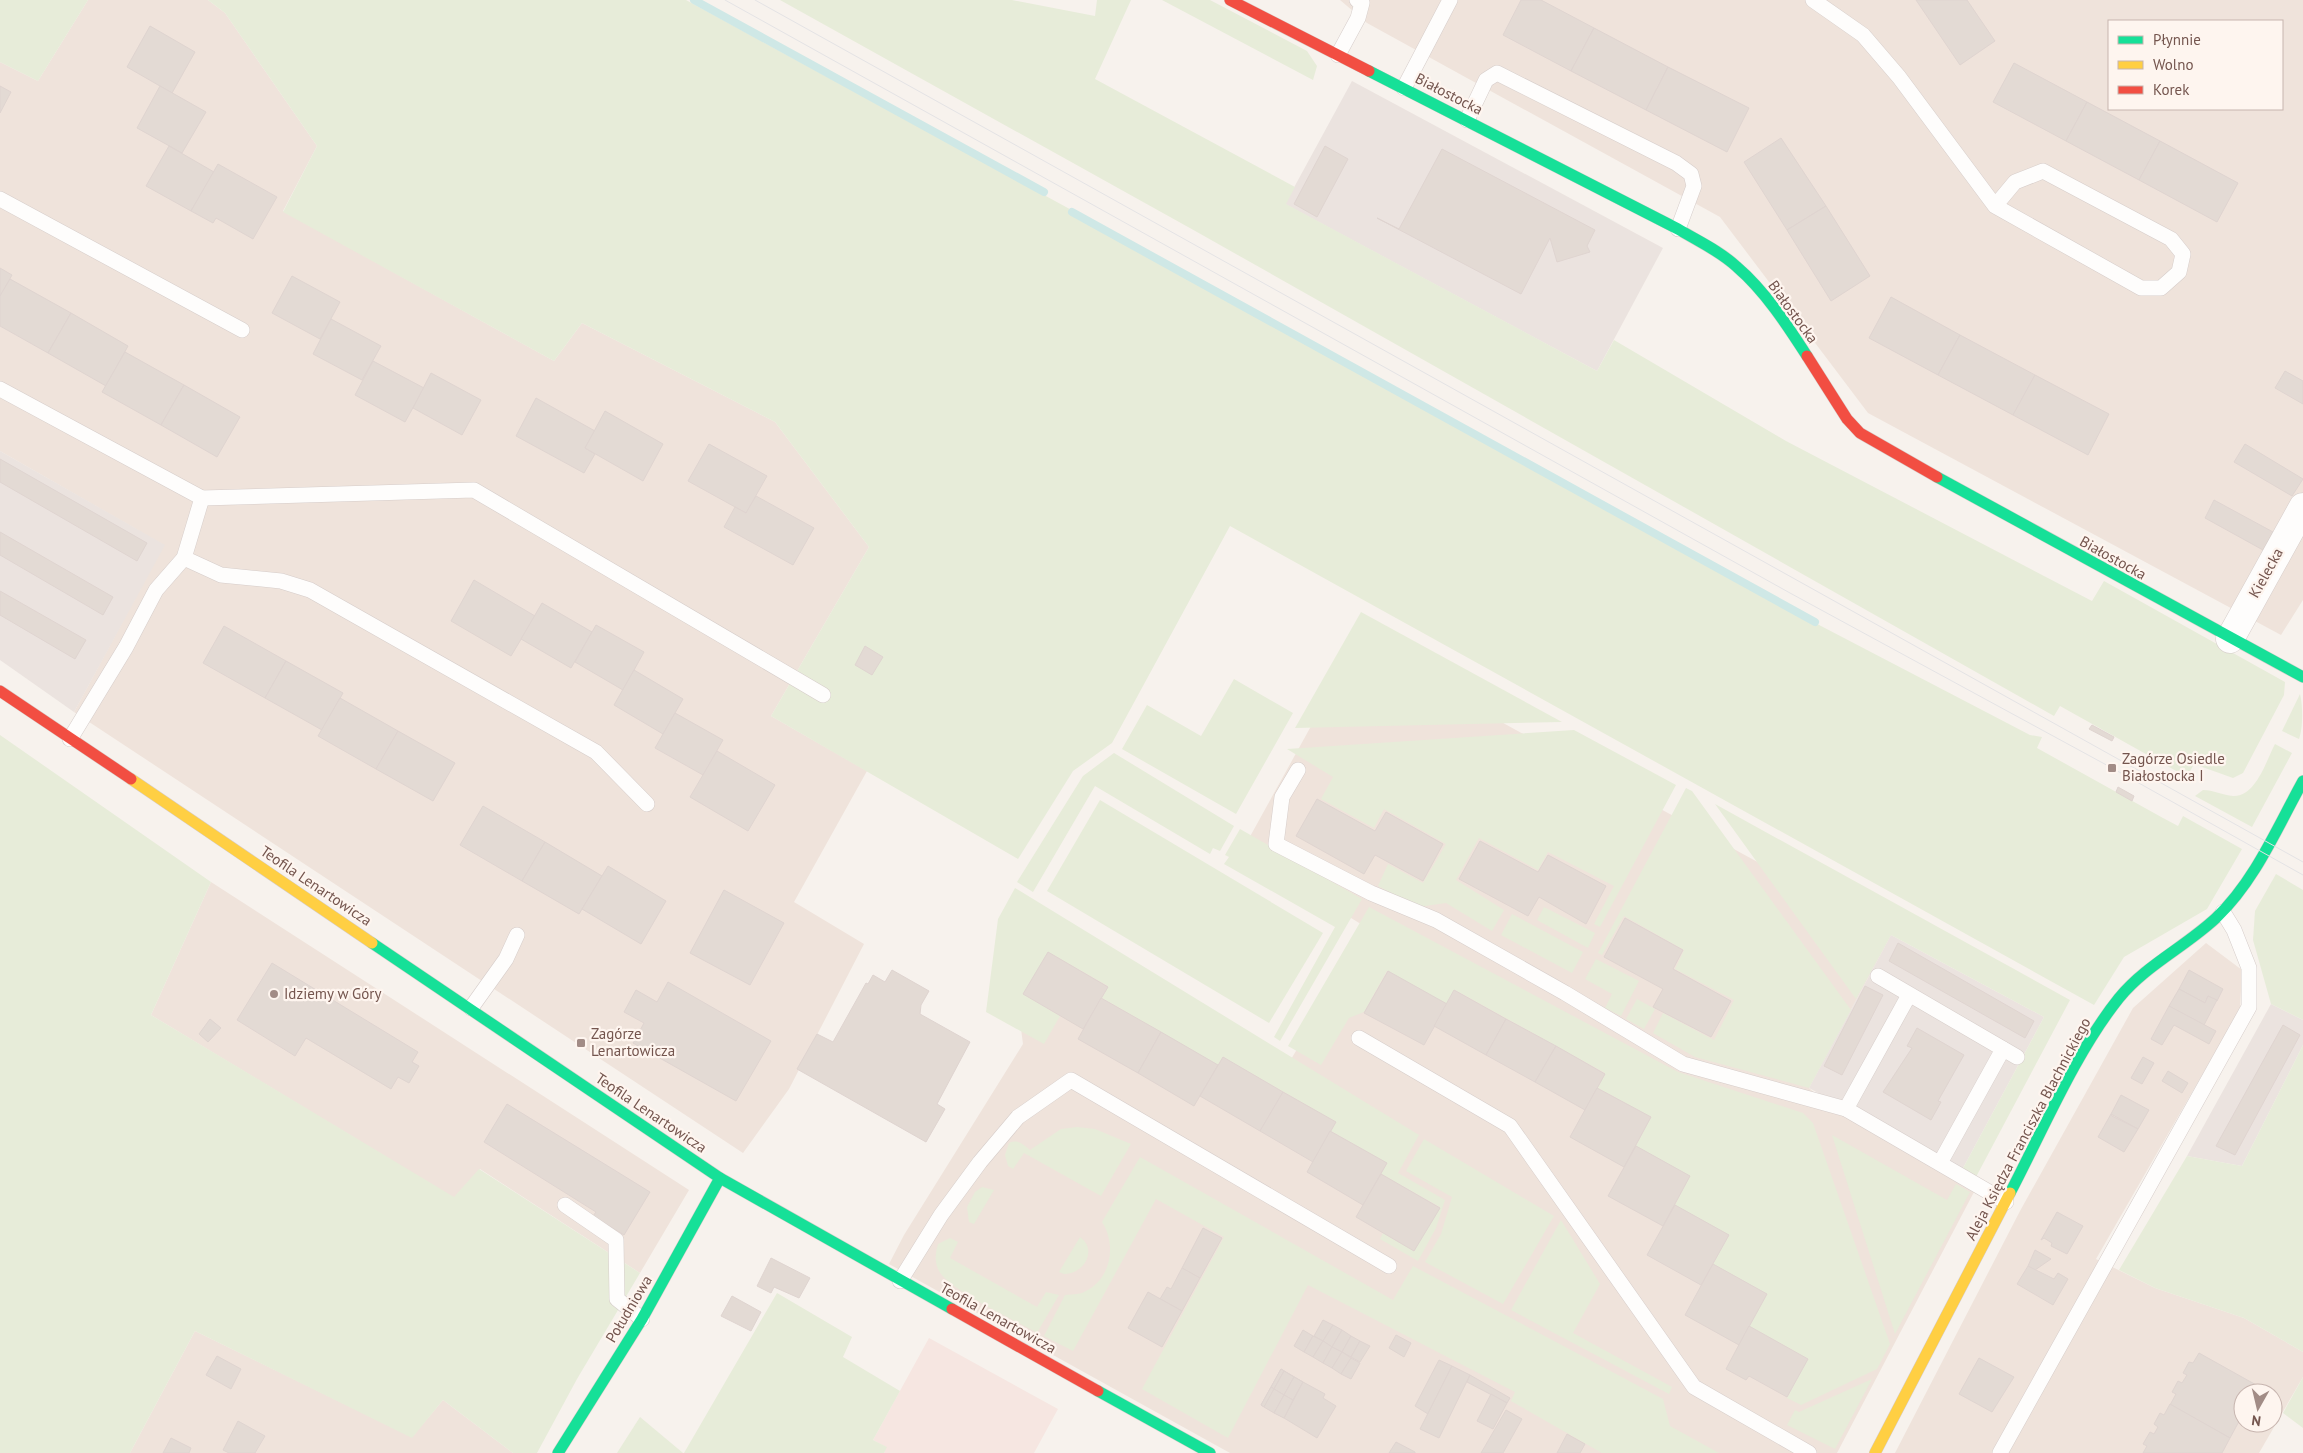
<svg xmlns="http://www.w3.org/2000/svg" width="2303" height="1453" viewBox="0 0 2303 1453" font-family="'PT Sans',sans-serif">
	<style>
		.residential { fill: #efe3db; fill-rule: evenodd }
		.commercial { fill: #f6e6e1 }
		.industrial { fill: #ebe3df }
		.green { fill: #e7ecd9 }
		.lines { fill: none; stroke-linecap: round; stroke-linejoin: round }
		.stream { stroke: #cfe8e6; stroke-width: 8 }
		.building { fill: #e3dad4; stroke: #dfd4d0 }
		.lane-casing { stroke: #d6cdca; stroke-width: 16 }
		.street-casing { stroke: #d6cdca; stroke-width: 29 }
		.fast-casing { stroke: #d6cdca; stroke-width: 12 }
		.slow-casing { stroke: #d6cdca; stroke-width: 12 }
		.jam-casing { stroke: #d6cdca; stroke-width: 12 }
		.lane { stroke: #fefdfc; stroke-width: 15 }
		.street { stroke: #fefdfc; stroke-width: 28 }
		.fast { stroke: #16e098; stroke-width: 11 }
		.slow { stroke: #ffcf43; stroke-width: 11 }
		.jam { stroke: #f24e42; stroke-width: 11 }
		.tram { stroke: #e4e3e5; stroke-width: 1 }
		.poi-dot { fill: #a28c86; stroke: #fef5ef; stroke-width: 2 }
		.labels { text-anchor: middle; stroke-width: 4.5; stroke-linejoin: round; paint-order: stroke }
		.street-label { font-size: 15px; fill: #74554e; stroke: #fef5ef }
		.poi-label { font-size: 15px; fill: #74554e; stroke: #fef5ef; text-anchor: start }
	</style>
	<rect width="100%" height="100%" fill="#f7f2ed"/>
	<g class="residential">
		<path d="M88,0H208L225,13L317,146L283,211L554,361L582,323L775,422L869,547L771,716L867,771L794,902L864,944L789,1089L743,1153L74,712L164,545L0,451V62L38,81Z"/>
		<path d="M1340,0H2303V600L2281,635L1868,413L1720,217L1367,23ZM2109,21H2282V109H2109Z"/>
		<path d="M1357,643L1891,935L1809,1088L1838,1113L1974,1192L1837,1453H1230L889,1264L904,1235L1023,1044L1007,922L1287,1066L1369,929L1242,851Z"/>
		<path d="M211,882L689,1190L640,1273L480,1169L454,1198L151,1015Z"/>
		<path d="M2206,943L2242,970L2240,1009L2096,1259L2155,1288L2244,1318L2303,1352V1377L2259,1453H1895L2020,1211L2133,1008ZM2243,1393H2273V1423H2243Z"/>
		<path d="M195,1331L412,1437L443,1400L513,1453H130Z"/>
	</g>
	<path class="commercial" d="M929,1338L1058,1409L1034,1453H884L886,1447L873,1440Z"/>
	<g class="industrial">
		<path d="M1352,81L1663,248L1597,371L1285,204Z"/>
		<path d="M0,451L165,545L74,712L0,660Z"/>
		<path d="M1891,935L2044,1017L1962,1170L1809,1088Z"/>
		<path d="M2271,1004L2303,1020V1045L2242,1166L2187,1156Z"/>
	</g>
	<g class="green">
		<path d="M0,0H88L38,81L0,62Z"/>
		<path d="M208,0H686L1066,207L1821,626L2030,735L2042,737L2037,748L2163,818L2178,826L2183,816L2242,849L2207,909L2124,957L2094,1005L1230,526L1112,743L1073,771L1018,859L771,716L869,547L775,422L582,323L554,361L283,212L317,146L225,13Z"/>
		<path d="M780,0H1012L1095,16L1097,0H1131L1095,79L1295,187L1286,204L1597,371L1614,340L1786,441L2092,601L2104,581L2285,682L2284,695L2243,773L2233,778L2194,764L2187,777L2060,706L2054,716L1197,232Z"/>
		<path d="M1162,0H1210L1307,51L1317,66L1313,80Z"/>
		<path d="M1361,612L1562,722L1295,728Z"/>
		<path d="M1234,679L1293,713L1236,814L1122,749L1147,705L1201,736Z"/>
		<path d="M2300,694C2303,706 2303,728 2299,739L2282,731Z"/>
		<path d="M1574,730L1676,785L1600,927L1594,924L1614,886L1548,852L1538,870L1479,838L1456,880L1504,910L1492,931L1446,903L1418,907L1378,886L1388,864L1423,883L1446,844L1384,809L1374,828L1321,799L1333,777L1287,749Z"/>
		<path d="M0,735L211,882L151,1015L454,1197L479,1169L640,1273L577,1379L537,1453H513L443,1400L412,1438L195,1331L130,1453H0Z"/>
		<path d="M2275,744L2292,753L2252,827L2195,796L2203,790C2213,790 2223,795 2233,796C2256,797 2266,761 2275,744Z"/>
		<path d="M1114,753L1234,826L1220,851L1213,848L1210,854L1095,786L1033,892L1017,882L1083,776Z"/>
		<path d="M1686,788L1692,791L1851,1010L1809,1088L1695,1057L1653,1033L1663,1013L1714,1040L1734,1000L1675,969L1684,950L1624,916L1602,955L1598,953Z"/>
		<path d="M1100,800L1323,933L1269,1023L1047,891Z"/>
		<path d="M1715,804L2070,1000L1976,1177L1962,1170L2044,1017L1891,935L1856,999Z"/>
		<path d="M1240,829L1362,899L1280,1041L1274,1037L1335,927L1224,864L1229,857L1225,855Z"/>
		<path d="M2276,874L2303,890V1020L2271,1004L2253,940L2255,911Z"/>
		<path d="M1015,888L1419,1135L1398,1173L1445,1200L1436,1228L1418,1261L1380,1239L1383,1233L1414,1251L1440,1207L1381,1174L1387,1163L1331,1131L1336,1122L1223,1057L1218,1065L1102,998L1108,986L1048,952L1023,994L1060,1016L1044,1044L986,1012L998,919Z"/>
		<path d="M1369,907L1678,1072L1803,1113L1813,1123L1890,1344L1877,1369L1801,1405L1787,1398L1808,1359L1749,1326L1767,1294L1713,1264L1729,1235L1675,1205L1690,1176L1636,1146L1651,1117L1598,1088L1605,1073L1455,990L1447,1004L1387,971L1364,1012L1349,1018L1321,1065L1288,1046Z"/>
		<path d="M1544,907L1595,933L1588,948L1537,920Z"/>
		<path d="M1512,914L1583,952L1572,973L1501,935Z"/>
		<path d="M1596,959L1639,981L1621,1016L1605,1008L1612,994L1585,979Z"/>
		<path d="M1637,999L1655,1009L1644,1029L1626,1019Z"/>
		<path d="M2303,1045V1352L2244,1318L2155,1288L2119,1270L2187,1156L2242,1166Z"/>
		<path d="M1077,1127L1095,1129L1131,1144L1101,1196L1024,1153L1013,1169L1008,1166L1005,1155L1009,1143C1018,1139 1022,1144 1030,1150L1061,1129Z"/>
		<path d="M1832,1135L1947,1200L1956,1184L1970,1192L1895,1334Z"/>
		<path d="M1424,1139L1554,1216L1503,1304L1425,1262L1441,1234L1452,1197L1406,1171Z"/>
		<path d="M1140,1157L1393,1300L1413,1266L1663,1399L1670,1426L1719,1453H1602L1511,1401L1515,1392L1308,1285L1228,1438L1142,1389L1224,1237L1156,1199L1073,1351L1044,1336L1065,1295C1071,1294 1079,1295 1084,1292C1111,1280 1117,1245 1102,1222Z"/>
		<path d="M982,1187L994,1190L974,1224L969,1222L967,1207L975,1192Z"/>
		<path d="M1561,1220L1600,1284L1573,1333L1672,1387L1669,1394L1511,1310Z"/>
		<path d="M1080,1237C1098,1250 1084,1274 1064,1274L1059,1272Z"/>
		<path d="M950,1238L958,1242L950,1258L1037,1307L1046,1292L1059,1295L1037,1333C1013,1319 956,1293 941,1274C934,1265 935,1254 938,1244Z"/>
		<path d="M777,1293L852,1337L843,1357L900,1391L873,1440L887,1447L884,1453H684Z"/>
		<path d="M2303,1377V1428L2283,1413Z"/>
		<path d="M1872,1379L1835,1449L1787,1425L1795,1410L1799,1412Z"/>
		<path d="M640,1417L683,1453H617Z"/>
	</g>
	<g class="lines">
		<g class="stream">
			<path d="M694,0L1044,192"/>
			<path d="M1072,212L1815,622"/>
		</g>
	</g>
	<g class="building">
		<path d="M1521,0H1541L1594,28L1571,71L1503,35Z"/>
		<path d="M1916,0H1967L1995,41L1960,65Z"/>
		<path d="M150,26L195,52L172,93L127,67Z"/>
		<path d="M1594,28L1668,67L1646,110L1571,71Z"/>
		<path d="M2014,63L2087,102L2066,141L1993,102Z"/>
		<path d="M1668,67L1749,108L1727,152L1646,110Z"/>
		<path d="M0,86L11,92L0,113Z"/>
		<path d="M160,86L206,112L182,153L137,128Z"/>
		<path d="M2087,102L2160,141L2139,180L2066,141Z"/>
		<path d="M1781,138L1826,206L1787,230L1744,162Z"/>
		<path d="M2160,141L2238,183L2217,222L2139,180Z"/>
		<path d="M169,146L214,172L191,211L146,186Z"/>
		<path d="M1325,146L1348,159L1317,217L1294,204Z"/>
		<path d="M1442,149L1595,230L1587,246L1590,252L1557,262L1550,238L1521,294L1377,218L1399,229Z"/>
		<path d="M218,164L277,197L253,239L216,218L213,223L191,211Z"/>
		<path d="M1826,206L1870,276L1831,301L1787,230Z"/>
		<path d="M0,268L12,275L0,296Z"/>
		<path d="M292,276L340,302L320,339L272,313Z"/>
		<path d="M10,279L71,313L48,353L0,326V296Z"/>
		<path d="M1891,297L1960,335L1938,375L1869,338Z"/>
		<path d="M71,313L128,346L106,386L48,353Z"/>
		<path d="M331,319L381,346L362,380L313,354Z"/>
		<path d="M1960,335L2035,375L2013,415L1938,375Z"/>
		<path d="M125,352L184,385L161,425L102,392Z"/>
		<path d="M373,361L424,388L405,422L355,395Z"/>
		<path d="M2285,371L2303,381V404L2275,388Z"/>
		<path d="M431,373L481,400L462,435L413,408Z"/>
		<path d="M2035,375L2109,414L2088,455L2013,415Z"/>
		<path d="M184,385L240,417L217,457L161,425Z"/>
		<path d="M536,398L595,431L585,448L595,454L584,473L516,436Z"/>
		<path d="M605,411L663,444L643,481L585,448Z"/>
		<path d="M709,444L767,476L746,513L688,481Z"/>
		<path d="M2245,444L2303,479L2292,496L2234,462Z"/>
		<path d="M0,459L147,543L137,561L0,482Z"/>
		<path d="M756,496L814,528L793,565L724,527L735,507L746,513Z"/>
		<path d="M2214,500L2273,532L2263,550L2205,518Z"/>
		<path d="M0,532L113,597L103,615L0,555Z"/>
		<path d="M474,580L535,616L511,656L451,621Z"/>
		<path d="M0,591L86,640L75,659L0,615Z"/>
		<path d="M542,603L592,632L571,668L521,639Z"/>
		<path d="M596,625L644,652L623,690L575,662Z"/>
		<path d="M224,626L286,661L265,698L203,663Z"/>
		<path d="M865,646L883,657L872,675L855,665Z"/>
		<path d="M286,661L343,693L322,730L265,698Z"/>
		<path d="M634,670L683,699L663,734L614,705Z"/>
		<path d="M340,698L398,731L376,769L318,736Z"/>
		<path d="M675,713L723,740L703,775L655,748Z"/>
		<path d="M2092,725L2114,737L2112,741L2089,729Z"/>
		<path d="M398,731L455,763L433,801L376,769Z"/>
		<path d="M717,751L775,785L748,831L690,797Z"/>
		<path d="M2118,787L2134,796L2132,801L2116,792Z"/>
		<path d="M1317,799L1375,831L1386,812L1443,844L1423,881L1375,855L1364,874L1296,836Z"/>
		<path d="M483,806L545,842L522,881L460,845Z"/>
		<path d="M1480,841L1538,872L1548,855L1606,886L1586,924L1539,897L1528,916L1459,879Z"/>
		<path d="M545,842L602,876L579,914L522,881Z"/>
		<path d="M608,866L666,901L641,944L582,909Z"/>
		<path d="M724,890L784,923L750,985L690,953Z"/>
		<path d="M1625,918L1683,950L1673,969L1731,1001L1711,1037L1653,1007L1663,989L1604,957Z"/>
		<path d="M1898,943L2034,1021L2025,1038L1889,961Z"/>
		<path d="M1048,952L1108,987L1083,1029L1023,994Z"/>
		<path d="M272,963L418,1052L412,1062L419,1066L409,1083L398,1077L391,1089L306,1038L295,1056L237,1020Z"/>
		<path d="M892,970L929,991L921,1005L920,1014L970,1042L937,1104L945,1109L926,1142L797,1069L817,1034L833,1042L866,983L868,984L873,975L885,982Z"/>
		<path d="M2189,970L2223,989L2217,1001L2208,996L2205,1003L2179,989Z"/>
		<path d="M1388,971L1447,1004L1424,1045L1364,1013Z"/>
		<path d="M668,982L771,1041L736,1101L633,1043L644,1023L624,1012L636,990L657,1002Z"/>
		<path d="M1865,986L1883,995L1842,1075L1824,1066Z"/>
		<path d="M2179,989L2205,1003L2208,996L2217,1000L2204,1025L2169,1006Z"/>
		<path d="M1454,990L1506,1019L1486,1055L1434,1026Z"/>
		<path d="M1101,998L1161,1032L1138,1073L1078,1039Z"/>
		<path d="M2169,1006L2216,1031L2209,1044L2174,1025L2162,1045L2151,1039Z"/>
		<path d="M210,1019L221,1028L208,1042L199,1034Z"/>
		<path d="M1506,1019L1556,1046L1535,1082L1486,1055Z"/>
		<path d="M2283,1025L2300,1035L2235,1155L2216,1146Z"/>
		<path d="M1917,1028L1964,1055L1938,1101L1941,1102L1931,1120L1883,1092L1912,1048L1907,1046Z"/>
		<path d="M1161,1032L1218,1065L1194,1106L1138,1073Z"/>
		<path d="M1556,1046L1605,1074L1585,1110L1535,1082Z"/>
		<path d="M1223,1057L1283,1092L1260,1131L1200,1096Z"/>
		<path d="M2143,1057L2154,1063L2142,1084L2131,1078Z"/>
		<path d="M2168,1071L2188,1083L2182,1093L2162,1081Z"/>
		<path d="M1597,1088L1651,1117L1624,1167L1570,1137Z"/>
		<path d="M1283,1092L1336,1122L1313,1162L1260,1131Z"/>
		<path d="M2121,1095L2149,1110L2138,1129L2111,1114Z"/>
		<path d="M507,1104L650,1192L624,1235L593,1216L596,1212L484,1142Z"/>
		<path d="M2111,1114L2112,1116L2138,1129L2124,1152L2098,1137Z"/>
		<path d="M1330,1131L1387,1163L1363,1205L1307,1172Z"/>
		<path d="M1636,1146L1690,1176L1663,1226L1608,1196Z"/>
		<path d="M1381,1174L1440,1208L1414,1251L1356,1217Z"/>
		<path d="M1675,1205L1729,1235L1701,1285L1647,1255Z"/>
		<path d="M2057,1212L2083,1226L2067,1254L2051,1246L2052,1243L2044,1238L2041,1240Z"/>
		<path d="M1203,1228L1222,1238L1200,1278L1182,1268Z"/>
		<path d="M2035,1250L2051,1259L2035,1270L2028,1266Z"/>
		<path d="M771,1258L810,1278L799,1298L774,1287L771,1293L757,1286Z"/>
		<path d="M1713,1264L1767,1294L1739,1345L1685,1315Z"/>
		<path d="M2028,1266L2054,1279L2058,1273L2068,1279L2053,1305L2017,1284Z"/>
		<path d="M1182,1268L1200,1278L1182,1311L1160,1299L1167,1287L1171,1289Z"/>
		<path d="M1148,1292L1182,1311L1162,1347L1128,1328Z"/>
		<path d="M732,1296L761,1312L751,1331L721,1316Z"/>
		<path d="M1323,1320L1333,1325L1323,1341L1314,1336Z"/>
		<path d="M1333,1325L1342,1330L1332,1347L1323,1341Z"/>
		<path d="M1749,1326L1808,1359L1787,1397L1749,1376L1746,1380L1726,1369Z"/>
		<path d="M1303,1330L1313,1336L1304,1352L1294,1346Z"/>
		<path d="M1342,1330L1351,1336L1342,1352L1332,1347Z"/>
		<path d="M1396,1335L1411,1343L1404,1357L1389,1348Z"/>
		<path d="M1313,1336L1323,1341L1313,1357L1304,1352Z"/>
		<path d="M1351,1336L1360,1341L1351,1357L1342,1352Z"/>
		<path d="M1323,1341L1332,1347L1323,1363L1313,1357Z"/>
		<path d="M1360,1341L1370,1346L1360,1362L1351,1357Z"/>
		<path d="M1332,1347L1342,1352L1332,1368L1323,1363Z"/>
		<path d="M1342,1352L1351,1358L1341,1374L1332,1368Z"/>
		<path d="M2199,1353L2258,1386L2254,1393H2243V1414L2230,1438L2170,1405L2176,1394L2172,1392L2178,1381L2182,1383L2187,1375L2183,1373L2189,1362L2193,1363Z"/>
		<path d="M217,1356L241,1369L231,1389L206,1375Z"/>
		<path d="M1351,1358L1360,1363L1351,1379L1341,1374Z"/>
		<path d="M1979,1358L2014,1377L1992,1412L1959,1394Z"/>
		<path d="M1439,1360L1452,1366L1428,1414L1415,1406Z"/>
		<path d="M1452,1366L1470,1375L1439,1438L1420,1429Z"/>
		<path d="M1281,1369L1303,1382L1284,1418L1261,1405Z"/>
		<path d="M1281,1369L1284,1371L1274,1389L1271,1387Z"/>
		<path d="M1284,1371L1294,1377L1284,1395L1274,1389Z"/>
		<path d="M1470,1375L1510,1398L1507,1403L1467,1382Z"/>
		<path d="M1294,1377L1303,1382L1293,1400L1284,1395Z"/>
		<path d="M1303,1382L1325,1394L1323,1398L1336,1406L1317,1438L1284,1418Z"/>
		<path d="M1271,1387L1274,1389L1264,1407L1261,1405Z"/>
		<path d="M1274,1389L1284,1395L1274,1413L1264,1407Z"/>
		<path d="M1491,1394L1507,1403L1493,1429L1477,1421Z"/>
		<path d="M1284,1395L1293,1400L1284,1418L1274,1413Z"/>
		<path d="M2170,1404L2230,1438L2222,1453H2143L2147,1446L2143,1444L2150,1432L2154,1434L2158,1427L2154,1424L2160,1413L2164,1415Z"/>
		<path d="M1506,1410L1522,1419L1503,1453H1481Z"/>
		<path d="M238,1421L265,1436L255,1453H229L223,1450Z"/>
		<path d="M1567,1434L1585,1444L1580,1453H1557Z"/>
		<path d="M171,1438L191,1448L189,1453H163Z"/>
		<path d="M1396,1442L1415,1452V1453H1389Z"/>
	</g>
	<g class="lines">
		<g class="lane-casing">
			<g id="lane">
				<path d="M1813,0L1863,35L1899,77L1995,206L2141,288H2161L2179,272L2183,254L2171,239L2043,171L2015,182L1995,206"/>
				<path d="M1338,55L1358,18L1362,3L1357,0"/>
				<path d="M1404,88L1450,0"/>
				<path d="M1467,120L1486,80L1497,73L1676,163L1691,174L1694,186L1678,229"/>
				<path d="M0,199L242,330"/>
				<path d="M0,389L202,498L474,490L823,695"/>
				<path d="M184,558L221,575L281,581L310,590L596,752L647,804"/>
				<path d="M70,739L126,647L156,590L184,558L202,498"/>
				<path d="M1298,770L1282,797L1276,844L1371,893L1436,920L1565,993L1683,1064L1846,1109L2006,1202"/>
				<path d="M1878,976L2017,1057"/>
				<path d="M471,1008L506,959L517,935"/>
				<path d="M1359,1038L1510,1126L1694,1387L1809,1453"/>
				<path d="M1846,1109L1909,995"/>
				<path d="M1940,1163L2003,1049"/>
				<path d="M565,1205L616,1240L617,1299L642,1319"/>
				<path d="M900,1281L941,1215L980,1162L1018,1117L1071,1080L1389,1266"/>
				<path d="M2000,1453L2249,1007V968L2234,930L2223,912"/>
			</g>
		</g>
		<g class="street-casing">
			<path id="street" d="M2230,639L2303,507"/>
		</g>
		<g class="fast-casing">
			<g id="fast">
				<path d="M1369,71L1678,229C1698,241 1720,251 1737,267C1765,291 1787,325 1807,356"/>
				<path d="M1937,477L2303,677"/>
				<path d="M372,943L720,1178L952,1309"/>
				<path d="M2010,1193C2043,1130 2075,1053 2119,998C2146,965 2185,947 2216,918C2255,881 2277,828 2303,781"/>
				<path d="M1098,1391L1210,1453"/>
				<path d="M558,1453L642,1319L720,1178"/>
			</g>
		</g>
		<g class="slow-casing">
			<g id="slow">
				<path d="M131,779L372,943"/>
				<path d="M1875,1453L2010,1193"/>
			</g>
		</g>
		<g class="jam-casing">
			<g id="jam">
				<path d="M1230,0L1369,71"/>
				<path d="M1807,356L1847,419L1860,433L1937,477"/>
				<path d="M0,691L131,779"/>
				<path d="M952,1309L1098,1391"/>
			</g>
		</g>
		<use href="#lane" class="lane"/>
		<use href="#street" class="street"/>
		<use href="#fast" class="fast"/>
		<use href="#slow" class="slow"/>
		<use href="#jam" class="jam"/>
		<g class="tram">
			<path d="M725,0L1790,593L2112,768L2303,875"/>
			<path d="M755,0L2303,862"/>
		</g>
	</g>
	<g class="poi-dot">
		<rect x="2107" y="763" width="10" height="10" rx="2.5"/>
		<circle cx="274" cy="994" r="5"/>
		<rect x="576" y="1038" width="10" height="10" rx="2.5"/>
	</g>
	<g class="labels">
		<g class="street-label">
			<text transform="translate(1449 94) rotate(27)" y="5">Białostocka</text>
			<text transform="translate(1793 312) rotate(54)" y="5">Białostocka</text>
			<text transform="translate(2113 558) rotate(29)" y="5">Białostocka</text>
			<text transform="translate(2266 573) rotate(-61)" y="5">Kielecka</text>
			<text transform="translate(316 886) rotate(34)" y="5">Teofila Lenartowicza</text>
			<text transform="translate(651 1113) rotate(34)" y="5">Teofila Lenartowicza</text>
			<text transform="translate(2028 1129) rotate(-62)" y="5">Aleja Księdza Franciszka Blachnickiego</text>
			<text transform="translate(629 1309) rotate(-59)" y="5">Południowa</text>
			<text transform="translate(998 1318) rotate(29)" y="5">Teofila Lenartowicza</text>
		</g>
		<g class="poi-label">
			<text x="2122" y="764">Zagórze Osiedle<tspan x="2122" dy="17">Białostocka I</tspan></text>
			<text x="284" y="999">Idziemy w Góry</text>
			<text x="591" y="1039">Zagórze<tspan x="591" dy="17">Lenartowicza</tspan></text>
		</g>
	</g>
	<rect x="2108" y="20" width="175" height="90" fill="#fef5ef" stroke="#c7b5af"/>
	<rect x="2118" y="36" width="25" height="8" fill="#16e098" stroke="#c7b5af"/>
	<text x="2153" y="45" font-size="15" fill="#74554e">Płynnie</text>
	<rect x="2118" y="61" width="25" height="8" fill="#ffcf43" stroke="#c7b5af"/>
	<text x="2153" y="70" font-size="15" fill="#74554e">Wolno</text>
	<rect x="2118" y="86" width="25" height="8" fill="#f24e42" stroke="#c7b5af"/>
	<text x="2153" y="95" font-size="15" fill="#74554e">Korek</text>
	<g transform="translate(2258 1408) rotate(188)"><circle r="24" fill="#fef5ef" stroke="#c7b5af"/>
	<path d="M0-4L9 19L0 12L-9 19Z" fill="#a28c86"/>
	<text y="-8" font-size="14" font-weight="bold" text-anchor="middle" fill="#74554e">N</text>
	</g>
</svg>
